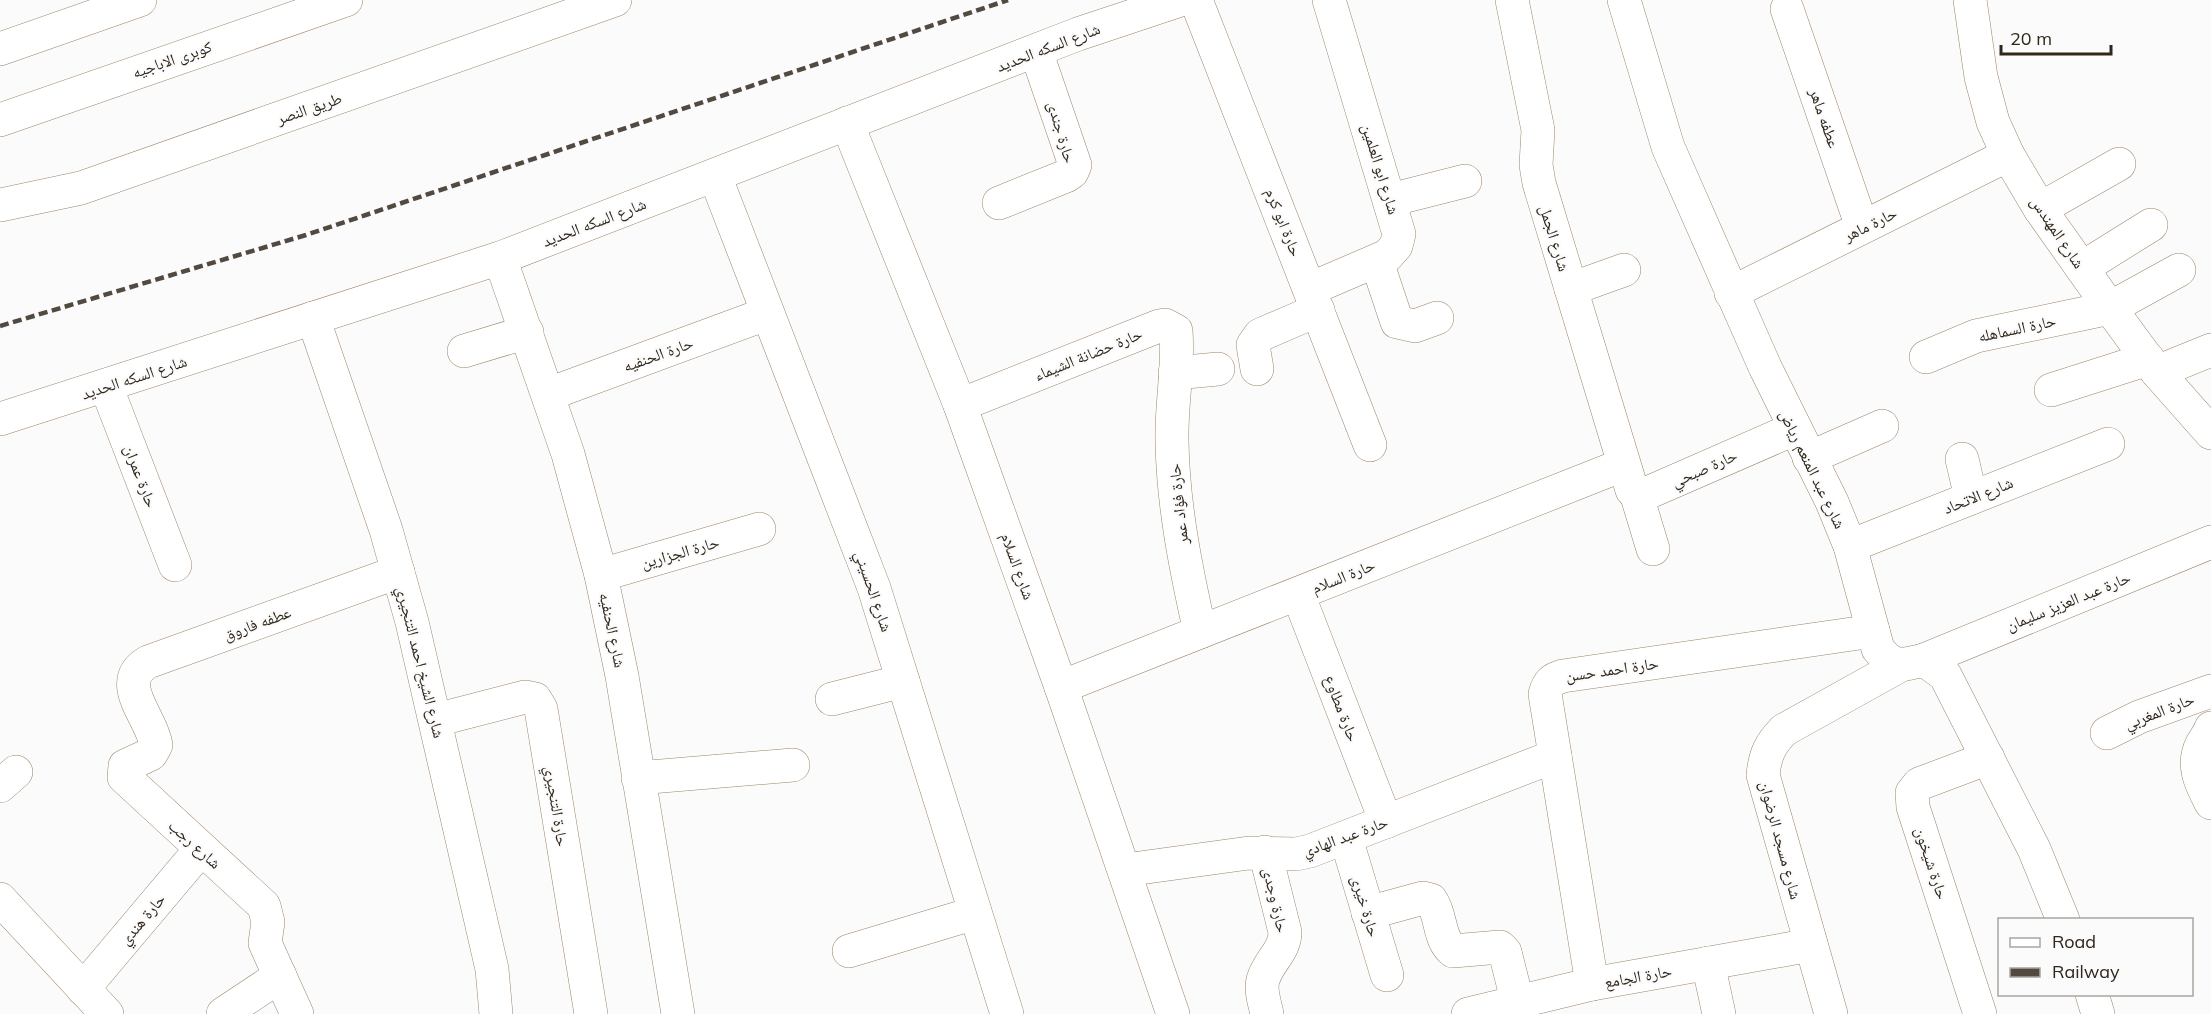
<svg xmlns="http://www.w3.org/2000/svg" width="2211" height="1014" viewBox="0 0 2211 1014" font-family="Mulish,'Noto Naskh Arabic',sans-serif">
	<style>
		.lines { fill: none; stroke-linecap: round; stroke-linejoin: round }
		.minor-casing { stroke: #9d8569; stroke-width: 34 }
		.highway-casing { stroke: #9d8569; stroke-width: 34 }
		.minor { stroke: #fff; stroke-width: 33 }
		.highway { stroke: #fff; stroke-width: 33 }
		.rail { stroke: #524a40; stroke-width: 4.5; stroke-dasharray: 9 4.5; stroke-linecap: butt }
		.labels { text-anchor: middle; stroke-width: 4.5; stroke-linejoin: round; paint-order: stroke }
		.street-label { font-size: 16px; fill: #30271b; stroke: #fbfbfb }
	</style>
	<rect width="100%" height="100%" fill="#fbfbfb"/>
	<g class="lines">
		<g class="minor-casing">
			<g id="minor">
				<path d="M1196,0L1370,445"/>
				<path d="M1512,0L1538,130L1536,165L1539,183L1632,490L1640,495L1645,494L1794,429"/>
				<path d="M1624,0L1668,147L1765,367L1832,502L1850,546L1878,649C1894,669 1902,665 1924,660L1945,675L2034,849L2063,920"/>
				<path d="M1970,0L1981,77L1993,122L2008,155L2040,209L2110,308L2157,372L2211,433"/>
				<path d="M1787,9L1862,227"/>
				<path d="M847,123L960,405L1061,687L1173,1014"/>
				<path d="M715,176L874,588L1007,1014"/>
				<path d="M1390,200L1465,181"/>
				<path d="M999,203L1066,176L1072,172L1075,165L1036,51"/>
				<path d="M0,205L81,188L615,0"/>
				<path d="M2040,209L2119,164"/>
				<path d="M500,258L568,454L601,575L622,676L678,1014"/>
				<path d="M1377,262L1397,322L1415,326L1437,318"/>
				<path d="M2082,268L2151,225"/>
				<path d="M1310,289L1387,256L1396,246L1399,234L1329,0"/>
				<path d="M1571,289L1624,270"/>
				<path d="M1731,293L2008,155"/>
				<path d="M313,318L386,530L412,622L492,969L496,1014"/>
				<path d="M464,351L527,332"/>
				<path d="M1926,357L1976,336L2110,308L2179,270"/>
				<path d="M1257,369L1253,345L1260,335L1318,310"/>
				<path d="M2157,372L2211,350"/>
				<path d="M1175,373L1218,369"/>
				<path d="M106,386L175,565"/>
				<path d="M2051,390L2148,359"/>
				<path d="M549,394L766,314"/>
				<path d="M960,405L1159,326L1165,325L1176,331C1179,367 1171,404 1172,441C1173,506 1186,569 1200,632"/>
				<path d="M0,419L500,258L1078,34L1180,0"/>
				<path d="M1809,458L1882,426"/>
				<path d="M1962,459L1971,498"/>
				<path d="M1636,493L1653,549"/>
				<path d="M1850,546L2108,444"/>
				<path d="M601,575L759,529"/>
				<path d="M1298,594L1386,822"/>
				<path d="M1924,660L2211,542"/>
				<path d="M1061,687L1610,470L1620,469L1626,472"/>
				<path d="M832,699L903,681"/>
				<path d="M436,720L525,697L535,699L541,709L591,1014"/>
				<path d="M2211,728C2209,734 2205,739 2202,744C2191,765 2201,784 2211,803"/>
				<path d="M2107,733L2139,717L2211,691"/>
				<path d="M638,778L793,765"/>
				<path d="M0,786L16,772"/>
				<path d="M1346,838L1387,975"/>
				<path d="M1265,852L1285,932C1285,952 1268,961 1263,980C1260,990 1265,1004 1267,1014"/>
				<path d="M1125,870L1249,853L1296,854L1310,851L1555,756"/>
				<path d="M0,899L107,1014"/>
				<path d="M1368,913L1423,898L1431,900C1442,915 1438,939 1453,951L1500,947L1505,952L1517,1000"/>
				<path d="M849,951L975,913"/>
				<path d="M1708,963L1719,1014"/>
				<path d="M1592,984L1545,694C1548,683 1552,679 1563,676L1873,631"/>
				<path d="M83,989L201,849"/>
				<path d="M2092,994L2098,1014"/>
				<path d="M223,1014L280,976"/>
				<path d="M297,1014L265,943L268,922L264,906L124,777L125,766L151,754L156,745C152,717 113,683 148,662L398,572"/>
				<path d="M1468,1014L1592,984L1811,945"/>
				<path d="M1831,1014L1763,775C1765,755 1770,744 1784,730L1901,665"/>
				<path d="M1980,1014L1913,807L1912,793L1919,784L1988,758"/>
			</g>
		</g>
		<g class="highway-casing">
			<g id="highway">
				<path d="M0,49L140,0"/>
				<path d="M0,120L346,0"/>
			</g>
		</g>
		<use href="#minor" class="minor"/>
		<use href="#highway" class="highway"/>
		<path class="rail" d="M0,326L306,235L1008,0"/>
	</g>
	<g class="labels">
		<g class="street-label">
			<text transform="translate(1048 47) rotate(-21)" y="6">شارع السكه الحديد</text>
			<text transform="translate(172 59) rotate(-19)" y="6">كوبرى الاباجيه</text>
			<text transform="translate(309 108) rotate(-19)" y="6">طريق النصر</text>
			<text transform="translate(1825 118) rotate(71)" y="6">عطفه ماهر</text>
			<text transform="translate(1062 132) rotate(74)" y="6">حارة جندى</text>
			<text transform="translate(1381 169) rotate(73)" y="6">شارع ابو العلمين</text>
			<text transform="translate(594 222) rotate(-21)" y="6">شارع السكه الحديد</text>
			<text transform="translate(1284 222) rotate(68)" y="6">حارة ابو كرم</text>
			<text transform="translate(1870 224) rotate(-26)" y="6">حارة ماهر</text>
			<text transform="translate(2058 232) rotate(56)" y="6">شارع المهندس</text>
			<text transform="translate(1555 238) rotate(73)" y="6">شارع الجمل</text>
			<text transform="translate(2017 328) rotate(-12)" y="6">حارة السماهله</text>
			<text transform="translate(658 354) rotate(-20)" y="6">حارة الحنفيه</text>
			<text transform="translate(1088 354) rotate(-22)" y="6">حارة حضانة الشيماء</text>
			<text transform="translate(134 377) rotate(-18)" y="6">شارع السكه الحديد</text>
			<text transform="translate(1704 468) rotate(-24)" y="6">حارة صبحي</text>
			<text transform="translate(1813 469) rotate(64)" y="6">شارع عبد المنعم رياض</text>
			<text transform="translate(141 476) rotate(69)" y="6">حارة عمران</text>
			<text transform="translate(1978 495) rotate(-22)" y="6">شارع الاتحاد</text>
			<text transform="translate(1178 504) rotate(-96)" y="6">حارة فؤاد عمر</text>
			<text transform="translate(680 552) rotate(-16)" y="6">حارة الجزارين</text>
			<text transform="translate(1018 566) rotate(70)" y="6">شارع السلام</text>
			<text transform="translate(1343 576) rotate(-22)" y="6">حارة السلام</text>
			<text transform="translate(874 591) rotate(71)" y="6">شارع الحسيني</text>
			<text transform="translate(2068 601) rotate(-22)" y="6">حارة عبد العزيز سليمان</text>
			<text transform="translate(257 623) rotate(-20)" y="6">عطفه فاروق</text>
			<text transform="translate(613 630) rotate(78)" y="6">شارع الحنفيه</text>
			<text transform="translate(421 662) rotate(76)" y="6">شارع الشيخ احمد التنجيري</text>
			<text transform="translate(1612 669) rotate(-8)" y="6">حارة احمد حسن</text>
			<text transform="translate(1342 708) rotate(69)" y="6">حارة مطاوع</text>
			<text transform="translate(2159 711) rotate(-21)" y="6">حارة المغربي</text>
			<text transform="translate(557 806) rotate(81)" y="6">حارة التنجيري</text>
			<text transform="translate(1345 836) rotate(-20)" y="6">حارة عبد الهادي</text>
			<text transform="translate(1781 840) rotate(75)" y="6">شارع مسجد الرضوان</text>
			<text transform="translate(195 844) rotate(42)" y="6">شارع رجب</text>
			<text transform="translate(1932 863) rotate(72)" y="6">حارة شيخون</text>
			<text transform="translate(1276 900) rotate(77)" y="6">حارة وجدى</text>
			<text transform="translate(1366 906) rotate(73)" y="6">حارة خيرى</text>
			<text transform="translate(142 919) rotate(-50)" y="6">حارة هندي</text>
			<text transform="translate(1638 976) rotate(-10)" y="6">حارة الجامع</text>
		</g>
	</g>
	<rect x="1998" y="918" width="195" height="78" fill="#fbfbfb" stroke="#aaa6a1" stroke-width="1.5"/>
	<rect x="2010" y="938" width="30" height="9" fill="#ffffff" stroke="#aaa6a1" stroke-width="1.5"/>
	<text x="2052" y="948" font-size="18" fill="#30271b">Road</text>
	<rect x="2010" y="968" width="30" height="9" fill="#524a40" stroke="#aaa6a1" stroke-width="1.5"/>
	<text x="2052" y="978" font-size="18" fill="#30271b">Railway</text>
	<path d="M2001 45v9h110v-9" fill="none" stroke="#30271b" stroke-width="3"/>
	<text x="2010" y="45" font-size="18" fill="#30271b" stroke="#fbfbfb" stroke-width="4.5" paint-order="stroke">20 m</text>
</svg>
